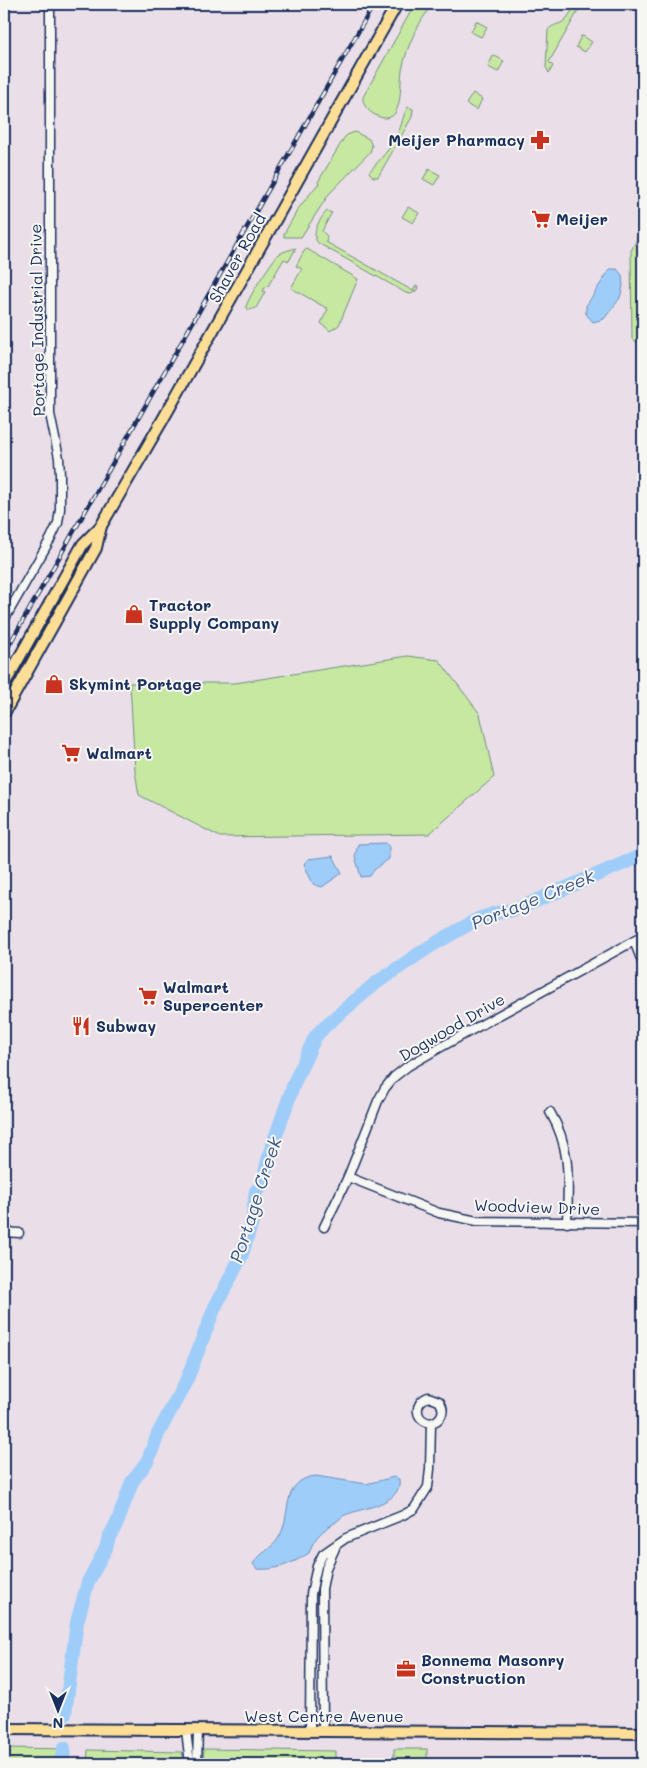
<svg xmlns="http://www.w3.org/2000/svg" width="647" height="1768" viewBox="0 0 647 1768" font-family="Mali,sans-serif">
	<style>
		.green { fill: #c7e8a1; stroke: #718c80 }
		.water { fill: #9fcdfa; stroke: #6a8ebc }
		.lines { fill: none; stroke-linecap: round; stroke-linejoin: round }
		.river { stroke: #9fcdfa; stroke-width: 14 }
		.minor-casing { stroke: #1b2f5e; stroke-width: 11 }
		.major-casing { stroke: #1b2f5e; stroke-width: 14 }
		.minor { stroke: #f6f6f2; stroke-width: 8 }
		.major { stroke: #fcde96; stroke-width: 10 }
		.rail-casing { stroke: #1b2f5e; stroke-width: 4.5 }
		.rail { stroke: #f6f6f2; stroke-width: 2.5; stroke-dasharray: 8; stroke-linecap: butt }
		.labels { text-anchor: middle; stroke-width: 4; stroke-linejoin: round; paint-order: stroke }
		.poi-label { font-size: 16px; font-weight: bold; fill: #1b2f5e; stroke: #f6f6f2; text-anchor: start }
		.street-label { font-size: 16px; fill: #1b2f5e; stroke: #f6f6f2 }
		.water-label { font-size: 18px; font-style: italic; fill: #3c5685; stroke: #f6f6f2 }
	</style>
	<rect width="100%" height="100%" fill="#eadfe8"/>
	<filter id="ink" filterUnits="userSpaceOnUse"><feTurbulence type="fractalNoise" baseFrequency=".02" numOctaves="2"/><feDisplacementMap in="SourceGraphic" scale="10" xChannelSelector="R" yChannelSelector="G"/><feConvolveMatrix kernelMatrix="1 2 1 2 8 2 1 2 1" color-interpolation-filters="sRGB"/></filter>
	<g filter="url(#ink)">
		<g class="green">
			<path d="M415,4H433C417,24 407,46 402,70C400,83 402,102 395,113C387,126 361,111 363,97Z"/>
			<path d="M576,4H587L588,5L582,4L549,62L553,66L549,73L546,67L548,30C552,25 557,25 563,22C569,17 572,10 576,4Z"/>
			<path d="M476,21L487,27L481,37L471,32Z"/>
			<path d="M581,36H583L592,42L585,52L576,47Z"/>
			<path d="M493,56H495L504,61L498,72L488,67Z"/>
			<path d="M473,93L482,99L477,110L466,104Z"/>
			<path d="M408,107L413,109L412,117L378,177H373L369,172C381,158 390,150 398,133C402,125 403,114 408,107Z"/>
			<path d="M355,132L369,139L372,146L370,152L329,194L301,237H284V234L298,209L318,184H319L318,182L344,138L347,135Z"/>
			<path d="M429,169L440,175L434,185L423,179Z"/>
			<path d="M408,207L419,213L413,223L402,217Z"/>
			<path d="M327,211L332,213L331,214L322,231L327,236L326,242L413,291L416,286H418L417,290L411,294L406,293L318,243C310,233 320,219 327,211Z"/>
			<path d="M643,227V346L632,339L631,251Z"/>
			<path d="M296,248L289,261L284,259L268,286H266L263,291L265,292L256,308L249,310L246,308C245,302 273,259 278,255C281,252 292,249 296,248Z"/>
			<path d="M307,249L358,279L339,325L330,331L321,323L328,309L291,288L302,269L296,266L304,251Z"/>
			<path d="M408,656L439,660L480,714L494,777L429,834L220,837L139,795L135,771L130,683H235Z"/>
			<path d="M5,1748L70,1749L69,1764H4Z"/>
			<path d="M204,1749L335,1751V1764H203Z"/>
			<rect x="394" y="1749" width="33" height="15"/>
			<path d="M88,1750L182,1752L183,1764H87Z"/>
		</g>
		<g class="water">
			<path d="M610,269H617L622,275L623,286L620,298L604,319L593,322L586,314V306Z"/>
			<path d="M386,843L389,847V859L374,870L370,876L361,877L355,856L358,844Z"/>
			<path d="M333,856L342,873L322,887L313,884L304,864L308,859Z"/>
			<path d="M316,1476L366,1484L394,1477L399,1479C403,1504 362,1508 345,1515C342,1516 339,1520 336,1522C322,1531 314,1537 309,1553C294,1563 275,1571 257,1569L253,1564C259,1554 271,1549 278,1539C293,1516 279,1480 316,1476Z"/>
		</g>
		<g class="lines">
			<g class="river">
				<path d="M65,1714L77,1622L88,1582L106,1548L109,1537L117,1523L132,1482L148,1460L158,1434L187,1379L215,1307L241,1257L252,1222L256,1191L262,1185L270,1152L295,1081L315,1037L325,1026L376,983L429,947L478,919L497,913L517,909L643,855"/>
				<path d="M58,1764L63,1755L64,1748"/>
			</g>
			<g class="minor-casing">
				<g id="minor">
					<path d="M4,620L51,538L58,523L60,509V475L59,458L50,414V4"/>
					<path d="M634,941L643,964"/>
					<path d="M550,1112C572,1149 568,1181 567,1223"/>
					<path d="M348,1177L439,1213L477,1221L643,1223"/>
					<path d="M324,1227L348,1177L378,1101L385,1088L394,1077L408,1066L441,1047L643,936"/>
					<path d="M4,1232L19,1233"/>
					<path d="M186,1730L190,1764"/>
					<path d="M310,1731L311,1594L317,1566L323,1554L346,1538L403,1515L414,1509L428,1487L430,1469L431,1423C415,1421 413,1403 428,1397L439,1401C446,1410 442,1420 431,1423"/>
					<path d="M323,1731L322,1589L326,1568L335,1548"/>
					<path d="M197,1764L198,1730"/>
				</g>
			</g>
			<g class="major-casing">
				<g id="major">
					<path d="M4,685L83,544L101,526L162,421L397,4"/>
					<path d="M4,713L96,548L101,526"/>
					<path d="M4,1729L643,1733"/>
				</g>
			</g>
			<use href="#minor" class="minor"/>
			<use href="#major" class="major"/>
			<g class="rail-casing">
				<path id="rail" d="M4,654L374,4"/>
			</g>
			<use href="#rail" class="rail"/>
		</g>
	</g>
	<defs>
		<g id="pharmacy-bare" transform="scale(1.5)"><path d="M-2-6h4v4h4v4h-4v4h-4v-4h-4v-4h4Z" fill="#c8321e" stroke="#f6f6f2" stroke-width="2.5" paint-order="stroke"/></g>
		<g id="supermarket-bare" transform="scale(1.5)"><path d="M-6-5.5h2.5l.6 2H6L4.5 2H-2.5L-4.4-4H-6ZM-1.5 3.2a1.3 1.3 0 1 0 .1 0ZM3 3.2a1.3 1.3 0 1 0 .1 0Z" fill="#c8321e" stroke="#f6f6f2" stroke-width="2.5" paint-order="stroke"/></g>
		<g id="shop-bare" transform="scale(1.5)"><path d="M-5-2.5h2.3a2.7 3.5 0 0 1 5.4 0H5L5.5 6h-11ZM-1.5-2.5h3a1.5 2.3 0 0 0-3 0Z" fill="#c8321e" stroke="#f6f6f2" stroke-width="2.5" paint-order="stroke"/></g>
		<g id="restaurant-bare" transform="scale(1.5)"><path d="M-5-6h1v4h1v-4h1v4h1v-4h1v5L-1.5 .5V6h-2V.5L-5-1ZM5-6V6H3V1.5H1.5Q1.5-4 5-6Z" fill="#c8321e" stroke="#f6f6f2" stroke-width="2.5" paint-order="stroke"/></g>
		<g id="office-bare" transform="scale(1.5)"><path d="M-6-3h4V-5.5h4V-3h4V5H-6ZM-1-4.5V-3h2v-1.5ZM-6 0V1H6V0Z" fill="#c8321e" stroke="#f6f6f2" stroke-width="2.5" paint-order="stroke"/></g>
	</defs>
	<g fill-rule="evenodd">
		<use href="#pharmacy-bare" x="540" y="140"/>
		<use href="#supermarket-bare" x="541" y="219"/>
		<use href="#shop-bare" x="134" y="614"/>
		<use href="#shop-bare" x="54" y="684"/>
		<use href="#supermarket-bare" x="71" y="753"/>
		<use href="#supermarket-bare" x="148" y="996"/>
		<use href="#restaurant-bare" x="81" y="1026"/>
		<use href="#office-bare" x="406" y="1669"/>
	</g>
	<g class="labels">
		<g class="poi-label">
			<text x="525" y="146" text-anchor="end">Meijer Pharmacy</text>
			<text x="556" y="225">Meijer</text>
			<text x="149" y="611">Tractor<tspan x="149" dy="18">Supply Company</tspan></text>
			<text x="69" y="690">Skymint Portage</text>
			<text x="86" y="759">Walmart</text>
			<text x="163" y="993">Walmart<tspan x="163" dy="18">Supercenter</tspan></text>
			<text x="96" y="1032">Subway</text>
			<text x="421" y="1666">Bonnema Masonry<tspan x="421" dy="18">Construction</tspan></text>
		</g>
		<g class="street-label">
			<text transform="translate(237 258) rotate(-61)" y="6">Shaver Road</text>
			<text transform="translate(37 320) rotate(-91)" y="6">Portage Industrial Drive</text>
			<text transform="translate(452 1027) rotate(-30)" y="6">Dogwood Drive</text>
			<text transform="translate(537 1207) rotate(2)" y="6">Woodview Drive</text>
			<text x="324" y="1722">West Centre Avenue</text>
		</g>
		<g class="water-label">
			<text transform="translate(533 900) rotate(-22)" y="6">Portage Creek</text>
			<text transform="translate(256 1200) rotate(-72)" y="6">Portage Creek</text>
		</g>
	</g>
	<rect width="647" height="1768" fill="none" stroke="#f6f6f2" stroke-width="20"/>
	<rect x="10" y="10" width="627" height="1748" fill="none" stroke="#1b2f5e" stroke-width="2" filter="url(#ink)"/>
	<g transform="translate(58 1710) rotate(180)" stroke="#f6f6f2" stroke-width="4" paint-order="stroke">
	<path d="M0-4L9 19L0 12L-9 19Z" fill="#1b2f5e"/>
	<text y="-8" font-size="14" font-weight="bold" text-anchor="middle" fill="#1b2f5e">N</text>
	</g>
</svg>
